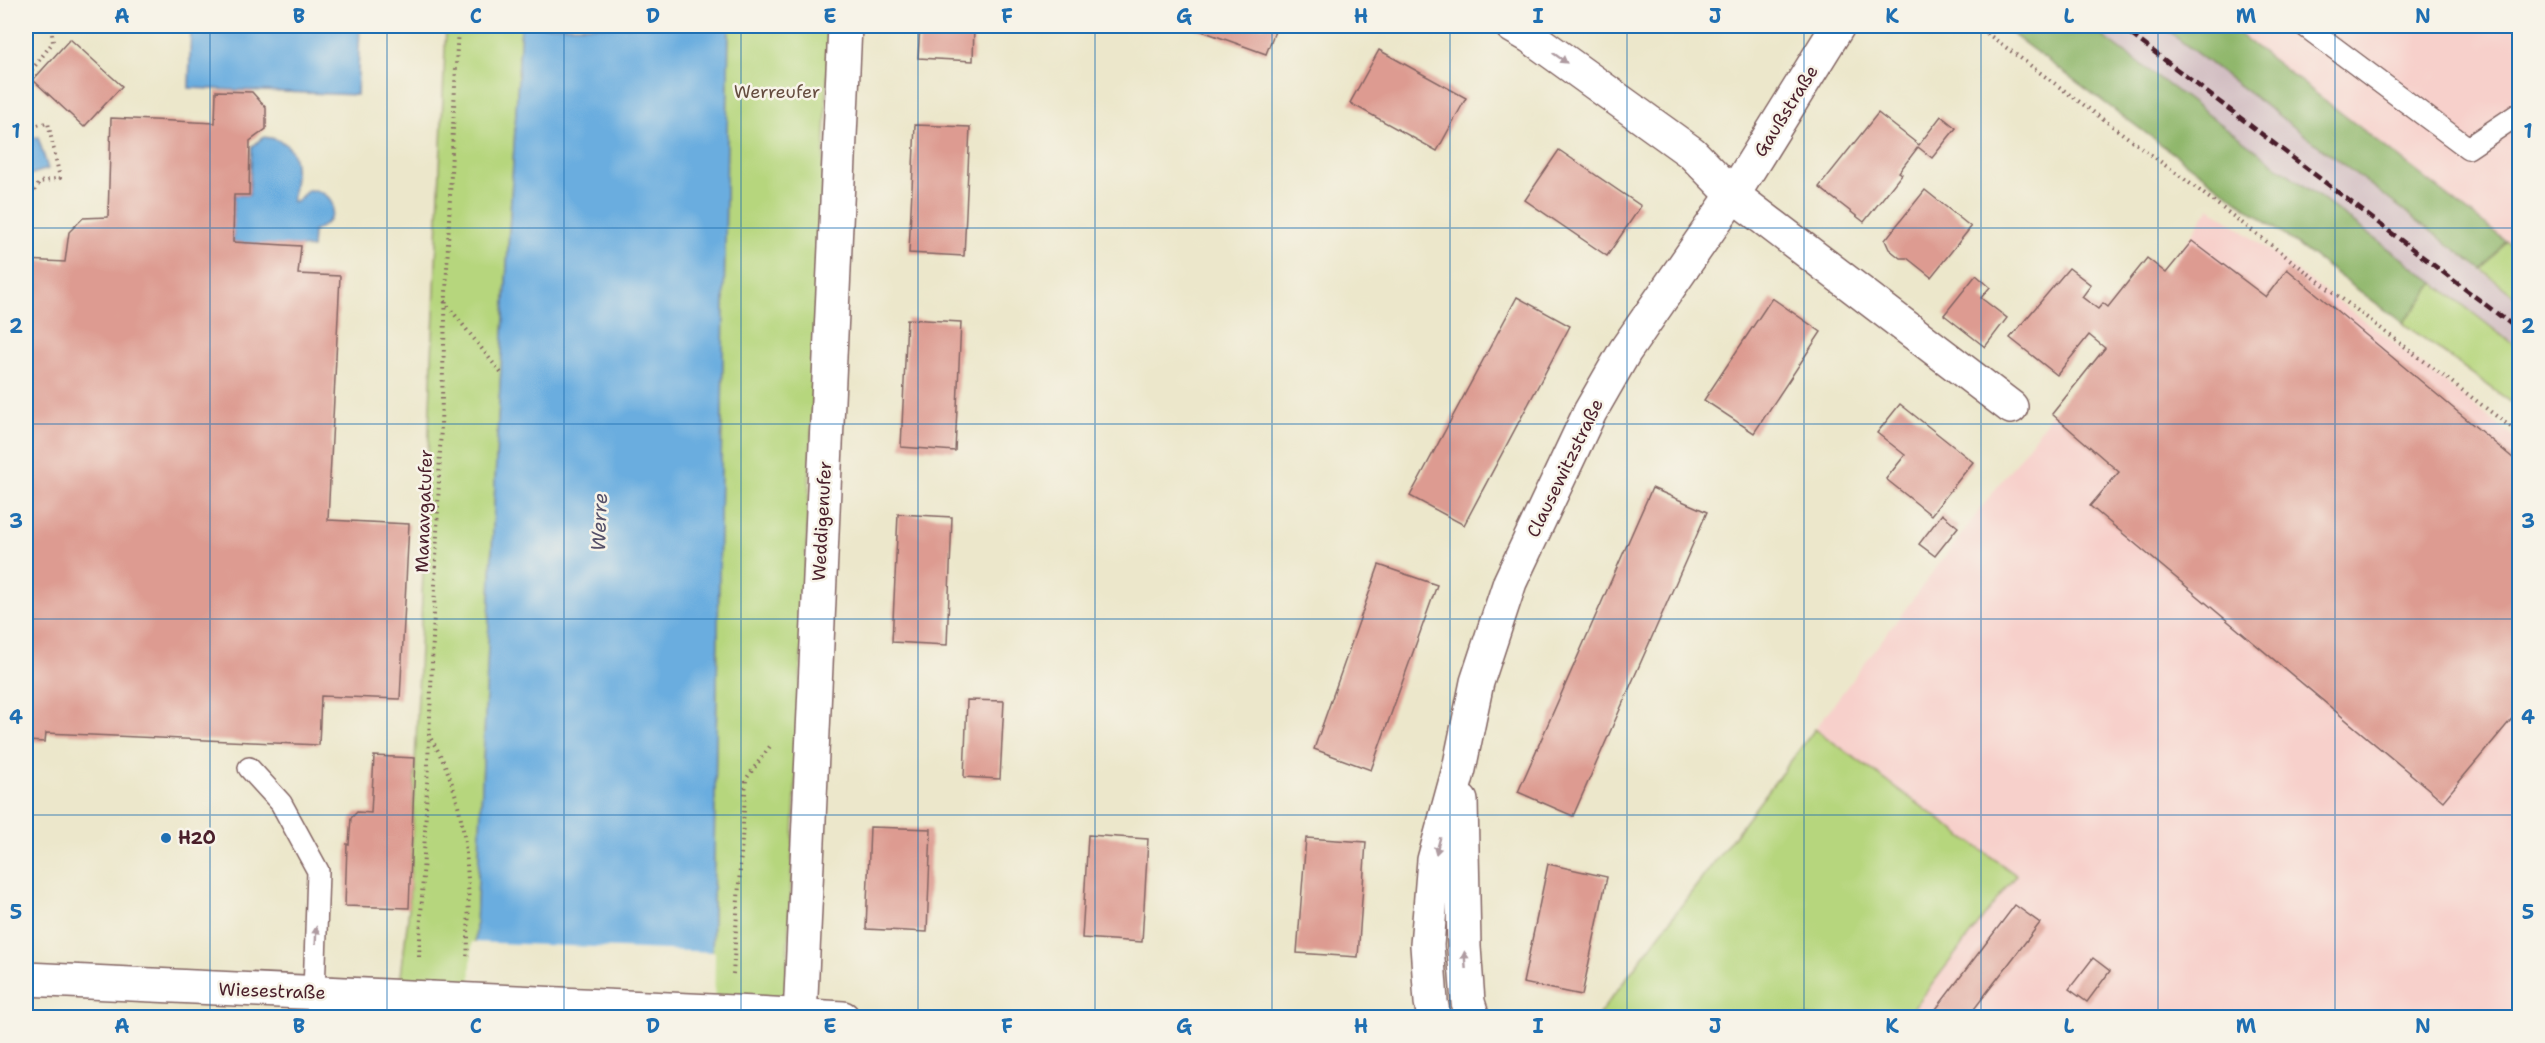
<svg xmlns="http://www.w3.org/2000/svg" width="2545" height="1043" viewBox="0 0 2545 1043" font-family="'Shantell Sans',sans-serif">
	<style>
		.built { fill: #f7d0cb }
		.industrial { fill: #d2bec2 }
		.green { fill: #b6d67d; stroke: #807a54; stroke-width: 1.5 }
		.forest { fill: #90b76c; stroke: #6d6b4c; stroke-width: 1.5 }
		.water { fill: #6baddf; stroke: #5a6685; stroke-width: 1.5 }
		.pier { fill: #ece7cb }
		.building { fill: #dd9b91 }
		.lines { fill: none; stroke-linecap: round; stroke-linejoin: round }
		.service-casing { stroke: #836563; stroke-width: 24 }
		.minor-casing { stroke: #836563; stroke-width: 36 }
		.path { stroke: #836563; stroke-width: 4; stroke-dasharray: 1.5 4.5; stroke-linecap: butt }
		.service { stroke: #fff; stroke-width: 21 }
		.minor { stroke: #fff; stroke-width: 33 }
		.rail { stroke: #4a1f2b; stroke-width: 4.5; stroke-dasharray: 9 4.5; stroke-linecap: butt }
		.minor-bridge-casing { stroke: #836563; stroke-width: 36; stroke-linecap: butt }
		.minor-bridge { stroke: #fff; stroke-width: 33 }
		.oneway { fill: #ae9aa0 }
		.grid { fill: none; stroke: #1f6fb2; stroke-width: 1.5; stroke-opacity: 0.55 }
		.poi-dot { fill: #1f6fb2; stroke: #f7f3e8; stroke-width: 2 }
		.labels { text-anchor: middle; stroke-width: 5; stroke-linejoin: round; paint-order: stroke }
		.park-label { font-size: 18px; fill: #654d40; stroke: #f7f3e8 }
		.street-label { font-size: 18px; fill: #4a1f2b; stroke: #f7f3e8 }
		.poi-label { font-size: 18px; font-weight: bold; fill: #4a1f2b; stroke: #f7f3e8; text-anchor: start }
		.water-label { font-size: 20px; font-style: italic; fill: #56516a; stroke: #f7f3e8 }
		.neatline { fill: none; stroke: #1f6fb2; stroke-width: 2 }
		.grid-label { font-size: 20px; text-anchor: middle; font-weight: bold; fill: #1f6fb2 }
	</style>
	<rect width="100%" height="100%" fill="#f7f3e8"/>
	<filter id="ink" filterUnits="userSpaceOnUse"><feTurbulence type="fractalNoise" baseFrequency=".0167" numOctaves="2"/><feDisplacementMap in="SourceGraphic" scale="12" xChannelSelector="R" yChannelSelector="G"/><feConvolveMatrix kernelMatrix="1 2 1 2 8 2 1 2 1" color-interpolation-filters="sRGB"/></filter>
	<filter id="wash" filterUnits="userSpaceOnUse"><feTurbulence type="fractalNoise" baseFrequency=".008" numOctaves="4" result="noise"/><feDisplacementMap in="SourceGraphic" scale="24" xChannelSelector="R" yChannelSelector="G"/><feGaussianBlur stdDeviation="1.35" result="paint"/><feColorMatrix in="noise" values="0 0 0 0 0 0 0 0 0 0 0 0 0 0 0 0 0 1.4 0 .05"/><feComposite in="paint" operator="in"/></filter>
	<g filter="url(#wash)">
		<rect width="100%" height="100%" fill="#ece7cb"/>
		<g class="built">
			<path d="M2229,26H2519V252L2506,241Z"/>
			<path d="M2210,207L2392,341L2519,441V1017H1907L2015,875L1815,729L2052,414L2166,273Z"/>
		</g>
		<path class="industrial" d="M2089,26H2161L2519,300V349L2435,283Z"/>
		<g class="green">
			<path d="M446,26H521L497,437L472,1017L396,1018L409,908Z"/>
			<path d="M729,26H830L785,1017L711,1018Z"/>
			<path d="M2506,241L2519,251V300L2482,270Z"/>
			<path d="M2435,283L2519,349V408L2403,323Z"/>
			<path d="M1815,729L2016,875L1907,1017H1597Z"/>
		</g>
		<g class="forest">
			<path d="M2001,26H2089L2435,283L2403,323Z"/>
			<path d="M2161,26H2229L2506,241L2482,270Z"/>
		</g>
		<g class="water">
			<path d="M191,26H360L357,95L189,88Z"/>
			<path d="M521,26H729L711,1017L472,1018L497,437Z"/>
			<path d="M38,137L48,169L29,175L30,184L26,188V139Z"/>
			<path d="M263,137C305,140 295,172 292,202H296L308,190C323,190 338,199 331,217C328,224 319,228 313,232L312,248L233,242L234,195H249L252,147Z"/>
		</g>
		<path class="pier" d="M472,942L715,952L714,1018H469Z"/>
		<g id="blocks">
			<g class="building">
				<path d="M920,26H974L973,61L918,58Z"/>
				<path d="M1188,26H1277L1266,54Z"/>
				<path d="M70,39L122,86L84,127L33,80Z"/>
				<path d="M1379,50L1466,98L1437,151L1350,103Z"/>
				<path d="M216,91L252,92L266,108V129L250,141L249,195H234L233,242L301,246L298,274L340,276L328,520L409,524L400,699L321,696L319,745L46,733L45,742L26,741V260L65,262L69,232L83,218L108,217L111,118L215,123Z"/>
				<path d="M1878,113L1919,145L1941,116L1956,128L1932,158L1918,147L1899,172L1902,174L1864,222L1819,187Z"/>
				<path d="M915,125L970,127L964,256L909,253Z"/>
				<path d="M1559,150L1641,206L1607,256L1525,200Z"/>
				<path d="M1925,190L1971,227L1931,277L1907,258H1900L1889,249L1885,240Z"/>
				<path d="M2192,241L2266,297L2287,269L2520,464V709L2443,801L2090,506L2119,472L2052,414L2105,348L2089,335L2057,375L2010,338L2069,268L2091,285L2082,297L2098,309L2103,303L2108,307L2147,258L2166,273Z"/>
				<path d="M1976,275L1990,287L1981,298L2007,318L1985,347L1944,315Z"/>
				<path d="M1517,297L1570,326L1464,525L1410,496Z"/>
				<path d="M1772,298L1821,332L1754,433L1704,400Z"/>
				<path d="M907,319L961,322L955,451L901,447Z"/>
				<path d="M1900,404L1973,462L1931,515L1886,479L1905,455L1877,433Z"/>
				<path d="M1652,488L1707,512L1573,816L1518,792Z"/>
				<path d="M898,514L952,517L947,645L892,642Z"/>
				<path d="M1942,514L1958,527L1935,556L1919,544Z"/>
				<path d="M1379,565L1437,585L1371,770L1314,749Z"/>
				<path d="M967,700L1004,701L1000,779L964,777Z"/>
				<path d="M374,756L415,758L409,908L345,906L347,844L349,845L351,818L357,812L371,813Z"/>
				<path d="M870,827L931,829L927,932L866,929Z"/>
				<path d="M1088,835L1148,839L1142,942L1082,938Z"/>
				<path d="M1306,838L1366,842L1358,957L1297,953Z"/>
				<path d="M1548,864L1607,877L1582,995L1523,983Z"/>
				<path d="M2015,905L2040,923L1968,1017H1930Z"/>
				<path d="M2093,958L2110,971L2087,1002L2069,989Z"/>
			</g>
		</g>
	</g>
	<g filter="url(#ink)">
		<use href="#blocks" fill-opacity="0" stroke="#836563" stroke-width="1.5"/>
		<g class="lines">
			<g class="service-casing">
				<g id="service">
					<path d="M2305,26L2468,148L2520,113"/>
					<path d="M249,768L281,803L318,871L314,993"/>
				</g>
			</g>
			<g class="minor-casing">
				<g id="minor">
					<path d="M1512,26L1531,37L1692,153L1733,195L2011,407"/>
					<path d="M1461,801L1464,947L1468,1002L1473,1018"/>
					<path d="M26,979L430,998"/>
					<path d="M755,1013L843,1018"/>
					<path d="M800,1018L845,26"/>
					<path d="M1434,1018L1431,1002L1427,945L1434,860L1459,769L1477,682L1510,582L1590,412L1625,351L1733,195L1838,26"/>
				</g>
			</g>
			<g class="path">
				<path d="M1977,26L2192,185L2520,434"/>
				<path d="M26,72L31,71L53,42L51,26"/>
				<path d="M26,127L48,123L60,178L40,182L28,200L30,237H26"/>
				<path d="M444,301L501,373"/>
				<path d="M431,739C470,799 471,889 467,959"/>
				<path d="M419,957C435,647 442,336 458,26"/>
				<path d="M733,974L746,779L771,745"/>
			</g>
			<use href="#service" class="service"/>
			<use href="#minor" class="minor"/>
			<path class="rail" d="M2120,26L2520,331"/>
			<g class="minor-bridge-casing">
				<path id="minor-bridge" d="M430,998L755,1013"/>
			</g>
			<use href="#minor-bridge" class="minor-bridge"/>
		</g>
		<defs><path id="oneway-solid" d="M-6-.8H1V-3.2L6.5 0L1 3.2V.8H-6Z" transform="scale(1.5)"/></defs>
		<g class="oneway">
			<use href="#oneway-solid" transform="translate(1560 58) rotate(36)"/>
			<use href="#oneway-solid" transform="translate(1438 846) rotate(105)"/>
			<use href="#oneway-solid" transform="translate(316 935) rotate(-88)"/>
			<use href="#oneway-solid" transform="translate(1465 960) rotate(-94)"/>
		</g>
	</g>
	<path class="grid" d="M210,26V1018M387,26V1018M564,26V1018M741,26V1018M918,26V1018M1095,26V1018M1272,26V1018M1450,26V1018M1627,26V1018M1804,26V1018M1981,26V1018M2158,26V1018M2335,26V1018M26,228H2520M26,424H2520M26,619H2520M26,815H2520"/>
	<circle class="poi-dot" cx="166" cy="838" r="6"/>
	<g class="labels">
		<g class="park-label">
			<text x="777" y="98">Werreufer</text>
		</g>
		<g class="street-label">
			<text transform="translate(1786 111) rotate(-58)" y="6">Gaußstraße</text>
			<text transform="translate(1565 468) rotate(-64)" y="6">Clausewitzstraße</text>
			<text transform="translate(424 511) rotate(-88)" y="6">Manavgatufer</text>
			<text transform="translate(822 521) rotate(-87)" y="6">Weddigenufer</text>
			<text transform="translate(272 991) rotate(2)" y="6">Wiesestraße</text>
		</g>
		<g class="poi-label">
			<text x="178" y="844">H2O</text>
		</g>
		<g class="water-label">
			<text transform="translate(599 522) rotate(-88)" y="7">Werre</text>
		</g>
	</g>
	<rect width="2545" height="1043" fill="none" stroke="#f7f3e8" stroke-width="66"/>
	<rect x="33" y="33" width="2479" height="977" class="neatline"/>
	<g class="grid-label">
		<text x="122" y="23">A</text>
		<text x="299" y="23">B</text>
		<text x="476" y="23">C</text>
		<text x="653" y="23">D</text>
		<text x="830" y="23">E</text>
		<text x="1007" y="23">F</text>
		<text x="1184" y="23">G</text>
		<text x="1361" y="23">H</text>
		<text x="1538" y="23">I</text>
		<text x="1715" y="23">J</text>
		<text x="1892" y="23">K</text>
		<text x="2069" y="23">L</text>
		<text x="2246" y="23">M</text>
		<text x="2423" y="23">N</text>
		<text x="16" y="138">1</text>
		<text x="2528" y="138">1</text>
		<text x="16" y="333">2</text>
		<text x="2528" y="333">2</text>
		<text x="16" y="528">3</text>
		<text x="2528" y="528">3</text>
		<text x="16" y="724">4</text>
		<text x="2528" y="724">4</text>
		<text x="16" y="919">5</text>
		<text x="2528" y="919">5</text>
		<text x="122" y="1033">A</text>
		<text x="299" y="1033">B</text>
		<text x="476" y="1033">C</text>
		<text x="653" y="1033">D</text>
		<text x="830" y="1033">E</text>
		<text x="1007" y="1033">F</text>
		<text x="1184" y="1033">G</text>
		<text x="1361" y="1033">H</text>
		<text x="1538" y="1033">I</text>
		<text x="1715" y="1033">J</text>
		<text x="1892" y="1033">K</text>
		<text x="2069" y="1033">L</text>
		<text x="2246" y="1033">M</text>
		<text x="2423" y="1033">N</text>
	</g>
</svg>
